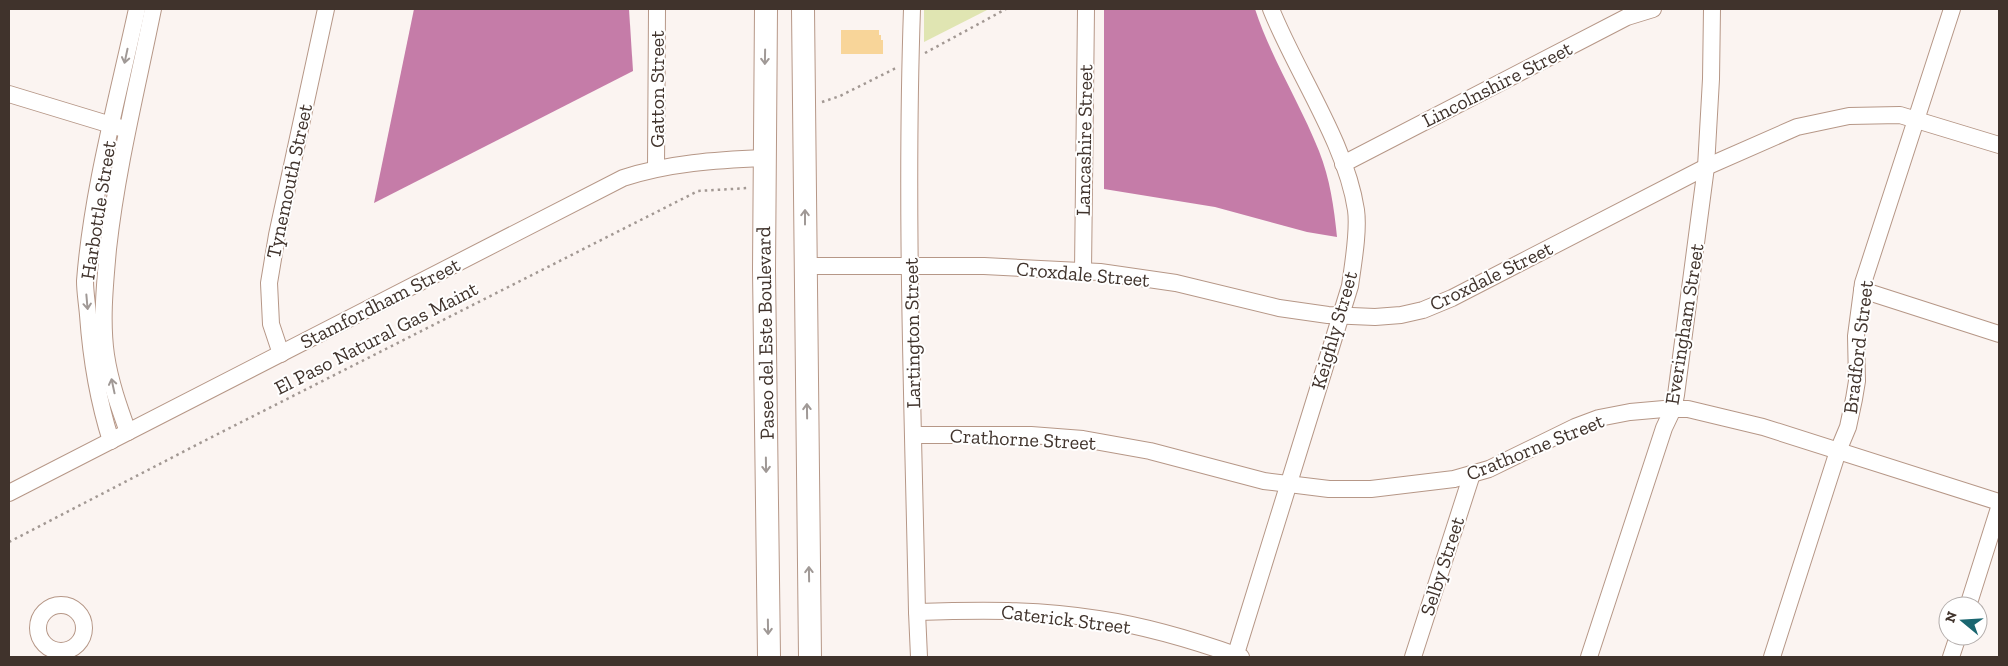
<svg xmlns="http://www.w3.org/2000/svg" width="2008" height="666" viewBox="0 0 2008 666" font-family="'Zilla Slab',serif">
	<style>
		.green { fill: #e0e5b2 }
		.water { fill: #c57ca8 }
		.building { fill: #f8d599 }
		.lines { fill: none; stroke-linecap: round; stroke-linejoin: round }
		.street-casing { stroke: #b69787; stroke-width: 18 }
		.secondary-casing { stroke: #b69787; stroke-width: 24 }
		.path { stroke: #a29893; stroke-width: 2.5; stroke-dasharray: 2.5 4; stroke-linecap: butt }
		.street { stroke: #fff; stroke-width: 16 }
		.secondary { stroke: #fff; stroke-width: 22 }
		.oneway { stroke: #a09996 }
		.labels { text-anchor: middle; stroke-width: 4; stroke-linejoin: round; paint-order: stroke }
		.street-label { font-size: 20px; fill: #40332c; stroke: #fff }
	</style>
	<rect width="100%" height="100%" fill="#fbf4f1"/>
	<path class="green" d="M924,9H989L924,42Z"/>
	<g class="water">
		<path d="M414,9H629L633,71L374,203Z"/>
		<path d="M1104,9H1255C1271,58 1300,103 1319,151C1330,179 1334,207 1337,237L1307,232L1215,207L1104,189Z"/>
	</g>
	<path class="building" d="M841,30H879V35H881V40H883V54H841Z"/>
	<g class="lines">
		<g class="street-casing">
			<g id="street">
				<path d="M912,9C905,210 913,411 917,612L919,657"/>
				<path d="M9,94L121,128"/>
				<path d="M1343,164L1627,17L1653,9"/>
				<path d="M656,168L657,9"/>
				<path d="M805,266H984L1100,272L1176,283L1279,308L1328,315L1375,317L1401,315L1423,310L1452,298L1706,167L1797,127L1849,116L1900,115L1999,145"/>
				<path d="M1083,271L1086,9"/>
				<path d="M1862,290L1999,334"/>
				<path d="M281,354L271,324L269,283L277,235L326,9"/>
				<path d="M128,432C119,407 110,382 106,355C101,320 105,284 108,249C117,168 137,88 153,9"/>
				<path d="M913,435H1031L1083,439L1150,451L1264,481L1329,489H1371L1454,479L1489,469L1575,427L1599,418L1630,412L1664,409H1688L1763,427L1999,502"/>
				<path d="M111,441C98,400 91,357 88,315C87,303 85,292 85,281C92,190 118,97 137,9"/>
				<path d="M9,493L623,178C669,163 716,160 764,158"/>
				<circle cx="61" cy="628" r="23"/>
				<path d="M1968,606L1999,508"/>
				<path d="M917,612C977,610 1038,609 1098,619C1146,626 1196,641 1241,657"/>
				<path d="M1235,657L1350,286C1353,264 1359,231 1356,210C1346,143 1296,72 1271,9"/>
				<path d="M1413,657L1472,474"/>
				<path d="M1589,657L1664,428L1673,409L1676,395L1706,167L1711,79L1712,9"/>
				<path d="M1772,657L1838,451L1848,427L1854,399L1857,381L1856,336L1863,283L1952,9"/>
				<path d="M1951,657L1958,636"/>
			</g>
		</g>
		<g class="secondary-casing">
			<g id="secondary">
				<path d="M766,9L764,270L769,657"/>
				<path d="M803,9L810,657"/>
			</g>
		</g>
		<g class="path">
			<path d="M925,53L1006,9"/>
			<path d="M822,102L840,96L896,68"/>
			<path d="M9,542L204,441L698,191L748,188"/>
		</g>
		<use href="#street" class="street"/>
		<use href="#secondary" class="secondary"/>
	</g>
	<defs><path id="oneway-shaft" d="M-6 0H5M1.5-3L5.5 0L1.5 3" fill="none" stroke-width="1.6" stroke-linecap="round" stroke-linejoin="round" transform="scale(1.25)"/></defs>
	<g class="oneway">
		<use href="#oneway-shaft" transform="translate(126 56) rotate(102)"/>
		<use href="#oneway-shaft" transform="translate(765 57) rotate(91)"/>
		<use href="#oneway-shaft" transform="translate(805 217) rotate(-90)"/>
		<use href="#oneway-shaft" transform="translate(87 302) rotate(85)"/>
		<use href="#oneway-shaft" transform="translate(113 386) rotate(-102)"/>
		<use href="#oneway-shaft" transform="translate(807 411) rotate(-91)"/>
		<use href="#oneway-shaft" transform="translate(766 465) rotate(89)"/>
		<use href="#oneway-shaft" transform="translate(809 574) rotate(-91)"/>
		<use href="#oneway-shaft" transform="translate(768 627) rotate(89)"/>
	</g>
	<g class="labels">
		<g class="street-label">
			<text transform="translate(1497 84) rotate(-27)" y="7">Lincolnshire Street</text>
			<text transform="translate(657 89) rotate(-90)" y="7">Gatton Street</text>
			<text transform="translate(1084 140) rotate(-89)" y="7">Lancashire Street</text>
			<text transform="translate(289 181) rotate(-78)" y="7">Tynemouth Street</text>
			<text transform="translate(98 210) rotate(-81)" y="7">Harbottle Street</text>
			<text transform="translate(1083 274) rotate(5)" y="7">Croxdale Street</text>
			<text transform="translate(1491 276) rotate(-26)" y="7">Croxdale Street</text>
			<text transform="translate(380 303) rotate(-27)" y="7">Stamfordham Street</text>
			<text transform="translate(1684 324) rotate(-81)" y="7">Everingham Street</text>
			<text transform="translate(1334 330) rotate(-74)" y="7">Keighly Street</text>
			<text transform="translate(765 333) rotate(-91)" y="7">Paseo del Este Boulevard</text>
			<text transform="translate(912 333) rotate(-91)" y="7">Lartington Street</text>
			<text transform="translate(376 338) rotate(-27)" y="7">El Paso Natural Gas Maint</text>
			<text transform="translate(1858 347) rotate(-83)" y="7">Bradford Street</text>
			<text transform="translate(1023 439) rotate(3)" y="7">Crathorne Street</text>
			<text transform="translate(1535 447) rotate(-22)" y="7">Crathorne Street</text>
			<text transform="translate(1442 566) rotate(-72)" y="7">Selby Street</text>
			<text transform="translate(1066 619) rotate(7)" y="7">Caterick Street</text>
		</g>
	</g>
	<rect width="2008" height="666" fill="none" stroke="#40332c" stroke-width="20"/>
	<g transform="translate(1963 621) rotate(288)"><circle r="24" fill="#ffffff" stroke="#b3adab"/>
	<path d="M0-4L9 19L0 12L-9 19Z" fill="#1a6670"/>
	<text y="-8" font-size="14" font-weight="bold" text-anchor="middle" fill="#40332c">N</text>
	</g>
</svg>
